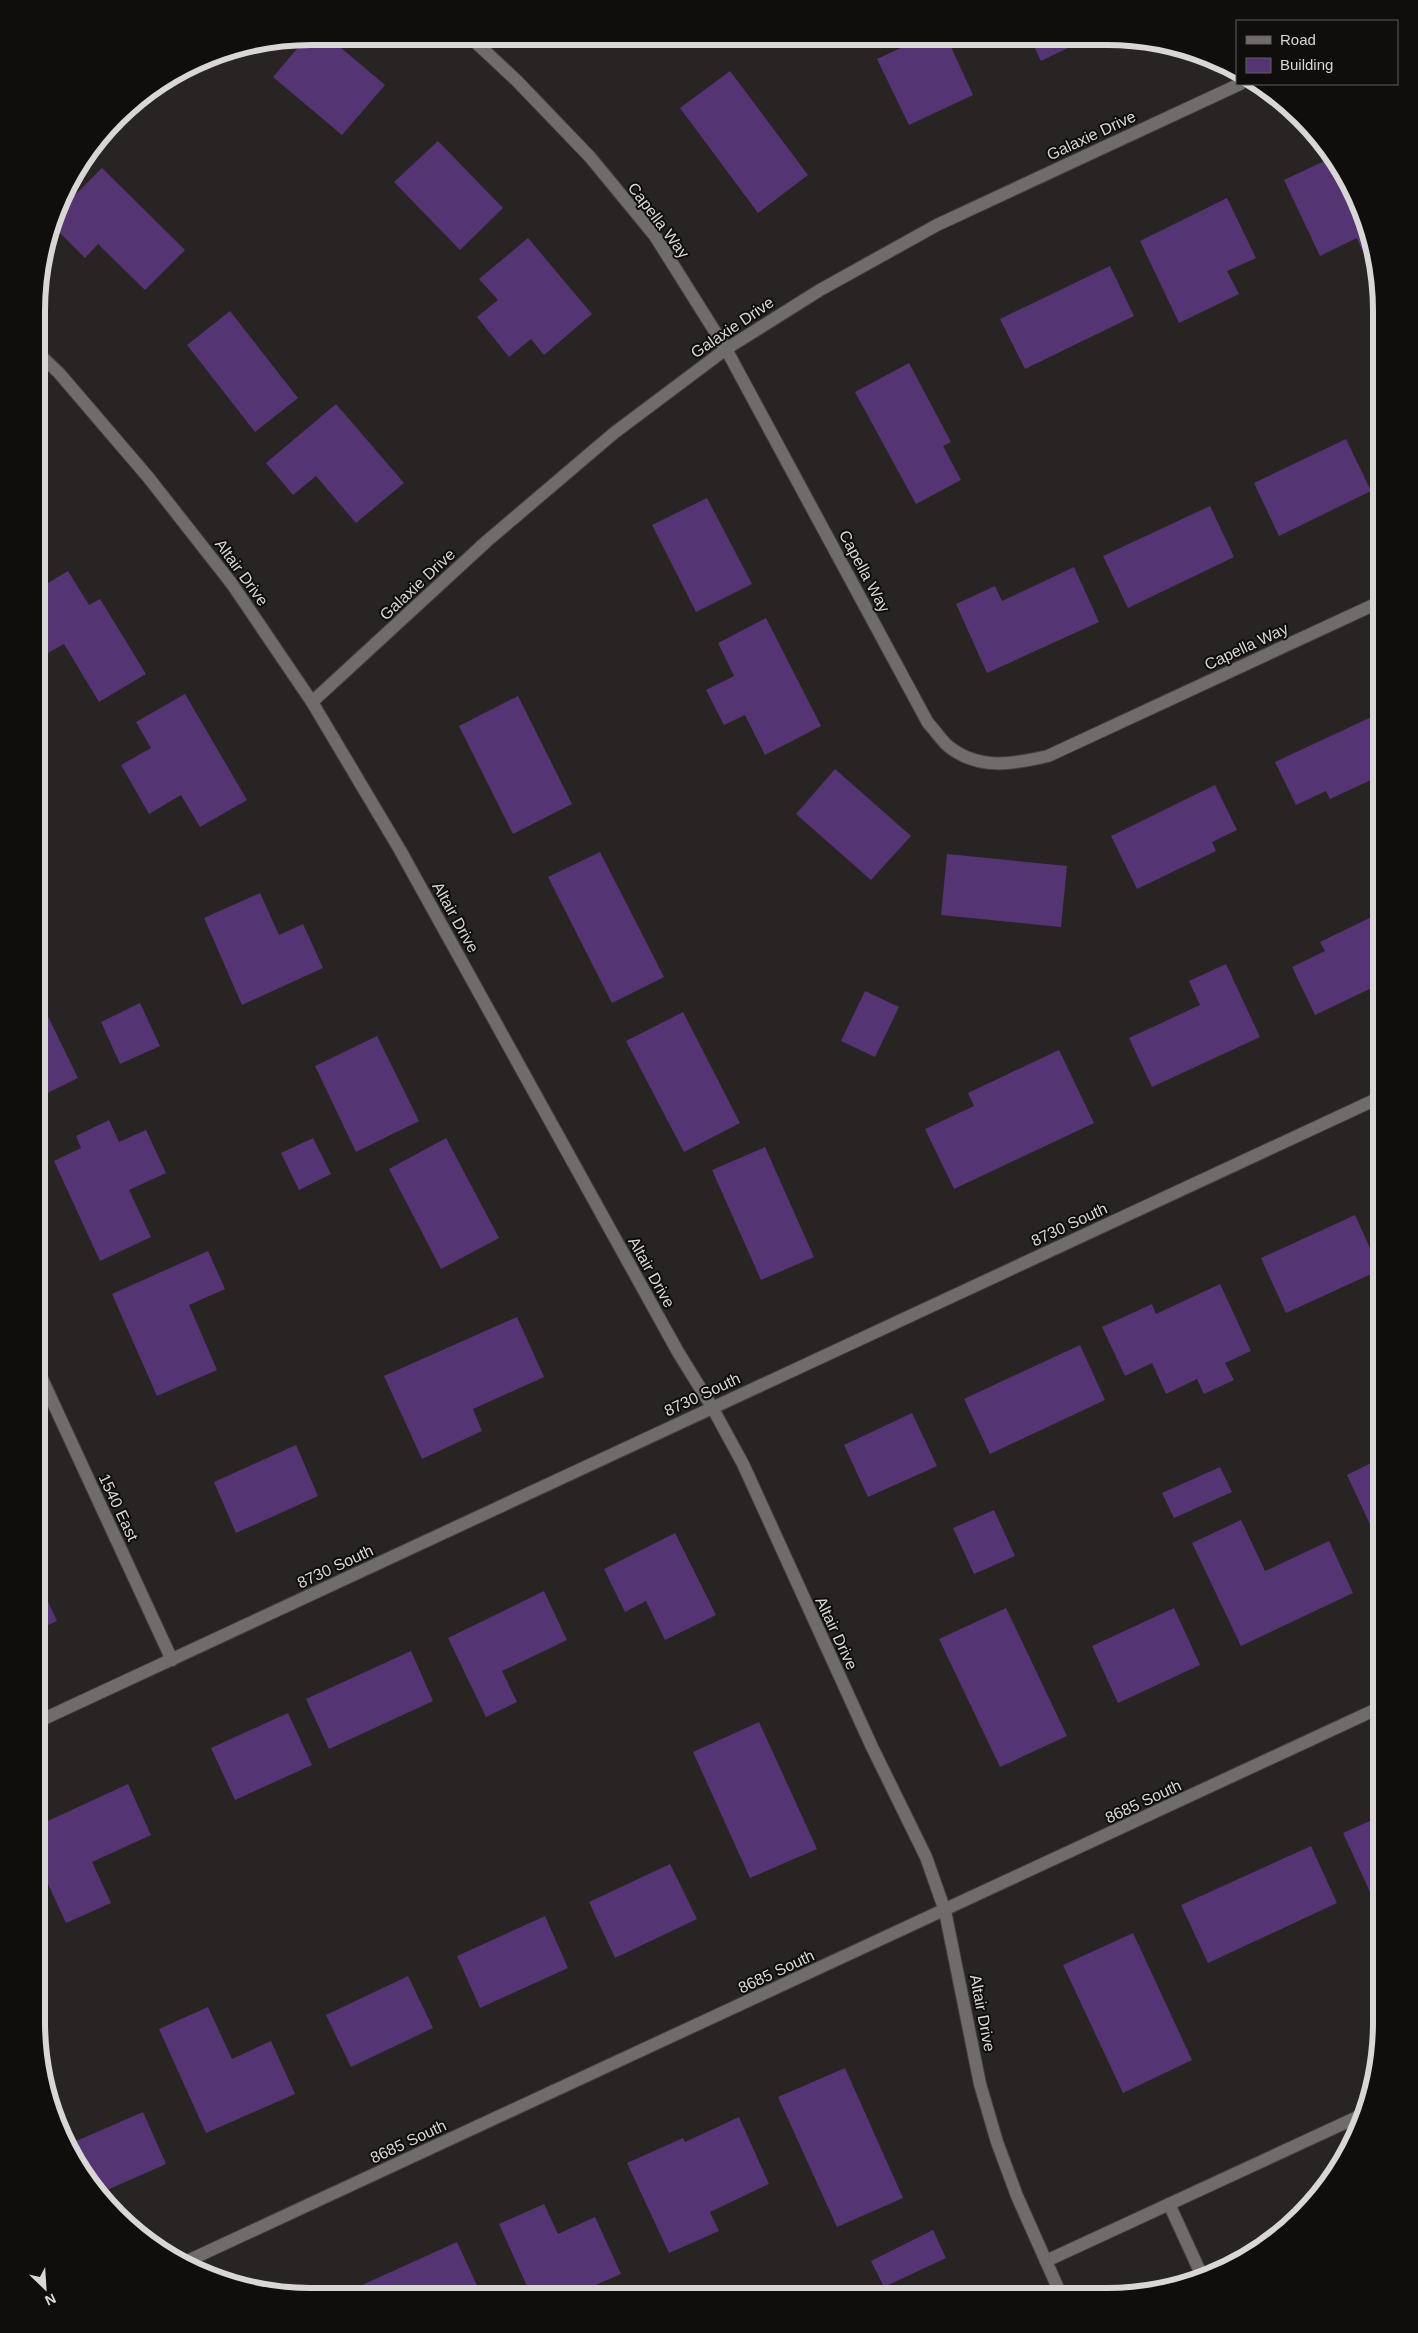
<svg xmlns="http://www.w3.org/2000/svg" width="1418" height="2333" viewBox="0 0 1418 2333" font-family="Arial,sans-serif">
	<style>
		.building { fill: #543473 }
		.lines { fill: none; stroke-linecap: round; stroke-linejoin: round }
		.lane-casing { stroke: #444241; stroke-width: 14 }
		.street-casing { stroke: #444241; stroke-width: 14 }
		.lane { stroke: #706c6b; stroke-width: 12 }
		.street { stroke: #706c6b; stroke-width: 12 }
		.labels { text-anchor: middle; stroke-width: 4; stroke-linejoin: round; paint-order: stroke }
		.street-label { font-size: 16px; fill: #d9d7d6; stroke: #0f0e0d }
		.rim { fill: none; stroke: #d9d7d6; stroke-width: 6 }
	</style>
	<rect width="100%" height="100%" fill="#282423"/>
	<g class="building">
		<path d="M327,36L385,85L342,135L273,77L307,37Z"/>
		<path d="M922,38H947L973,95L909,125L877,59Z"/>
		<path d="M1030,38H1088L1041,61Z"/>
		<path d="M730,71L808,175L758,213L680,108Z"/>
		<path d="M438,141L503,208L460,250L394,182Z"/>
		<path d="M1333,157L1361,206L1369,247L1362,250L1357,238L1320,256L1284,180Z"/>
		<path d="M102,168L185,250L145,290L98,244L85,258L53,226L57,213Z"/>
		<path d="M1227,198L1256,258L1227,271L1239,294L1179,323L1140,241Z"/>
		<path d="M528,238L592,314L544,355L531,339L509,357L477,317L498,300L479,279Z"/>
		<path d="M1110,266L1134,316L1025,369L1000,319Z"/>
		<path d="M230,311L298,398L255,432L187,345Z"/>
		<path d="M909,363L951,442L943,446L961,480L916,504L855,392Z"/>
		<path d="M336,404L404,483L356,523L316,476L293,495L266,463Z"/>
		<path d="M1346,439L1371,491L1279,536L1254,483Z"/>
		<path d="M707,498L752,584L696,612L652,525Z"/>
		<path d="M1210,506L1234,557L1128,608L1103,556Z"/>
		<path d="M1074,567L1099,622L987,673L956,604L995,586L1002,601Z"/>
		<path d="M68,571L89,605L100,599L146,674L99,702L64,644L46,654L38,641V589Z"/>
		<path d="M766,618L821,726L765,755L745,715L724,725L706,690L734,676L718,643Z"/>
		<path d="M185,694L247,800L200,827L181,795L149,814L121,765L151,748L136,722Z"/>
		<path d="M518,696L572,804L513,834L459,726Z"/>
		<path d="M1382,712V798L1379,799L1371,780L1330,799L1326,791L1296,805L1275,762Z"/>
		<path d="M835,769L911,836L871,880L796,814Z"/>
		<path d="M1215,785L1237,830L1212,842L1216,851L1137,889L1111,836Z"/>
		<path d="M600,852L664,977L612,1003L548,877Z"/>
		<path d="M947,854L1067,866L1061,927L941,915Z"/>
		<path d="M260,893L279,935L303,924L323,968L242,1005L204,918Z"/>
		<path d="M1382,912V983L1315,1015L1292,967L1325,951L1320,942Z"/>
		<path d="M1226,964L1260,1037L1152,1087L1129,1038L1200,1005L1189,981Z"/>
		<path d="M865,991L899,1007L875,1057L841,1041Z"/>
		<path d="M38,996L78,1078L37,1098L38,1065Z"/>
		<path d="M140,1003L160,1046L120,1064L101,1022Z"/>
		<path d="M683,1012L740,1123L684,1152L626,1041Z"/>
		<path d="M377,1036L419,1121L356,1152L315,1066Z"/>
		<path d="M1059,1050L1094,1123L954,1189L925,1129L974,1106L968,1093Z"/>
		<path d="M109,1120L119,1142L146,1130L166,1173L129,1190L151,1237L100,1261L54,1161L81,1148L76,1136Z"/>
		<path d="M313,1138L331,1174L299,1190L281,1153Z"/>
		<path d="M446,1138L499,1238L441,1269L389,1169Z"/>
		<path d="M765,1147L814,1257L761,1280L712,1170Z"/>
		<path d="M1355,1215L1380,1270L1286,1313L1261,1258Z"/>
		<path d="M208,1251L225,1289L189,1305L217,1370L157,1396L112,1294Z"/>
		<path d="M1220,1284L1251,1351L1225,1363L1234,1380L1204,1394L1197,1379L1166,1394L1152,1363L1125,1376L1102,1327L1152,1304L1156,1314Z"/>
		<path d="M517,1317L544,1377L473,1409L482,1431L422,1459L384,1376Z"/>
		<path d="M1080,1345L1105,1400L990,1454L964,1399Z"/>
		<path d="M912,1413L937,1466L868,1497L844,1445Z"/>
		<path d="M296,1445L318,1496L236,1533L214,1482Z"/>
		<path d="M1381,1458V1548L1347,1475Z"/>
		<path d="M1220,1467L1232,1492L1174,1518L1162,1493Z"/>
		<path d="M994,1510L1015,1556L974,1574L953,1528Z"/>
		<path d="M1241,1520L1265,1571L1329,1541L1353,1593L1241,1646L1192,1543Z"/>
		<path d="M675,1533L716,1615L665,1640L646,1601L625,1612L604,1569Z"/>
		<path d="M37,1578L57,1621L37,1630Z"/>
		<path d="M544,1591L567,1640L502,1671L517,1702L486,1717L448,1638Z"/>
		<path d="M1006,1608L1067,1736L1000,1767L939,1639Z"/>
		<path d="M1174,1608L1200,1665L1118,1703L1092,1646Z"/>
		<path d="M411,1651L433,1701L329,1749L306,1699Z"/>
		<path d="M288,1713L312,1765L235,1800L211,1748Z"/>
		<path d="M759,1722L817,1849L750,1878L693,1752Z"/>
		<path d="M128,1784L151,1835L92,1862L111,1903L66,1923L36,1858L37,1826Z"/>
		<path d="M1381,1816V1916L1343,1833Z"/>
		<path d="M1311,1846L1337,1903L1208,1963L1181,1905Z"/>
		<path d="M670,1864L697,1919L615,1958L589,1902Z"/>
		<path d="M545,1916L568,1968L480,2008L457,1956Z"/>
		<path d="M1133,1933L1192,2060L1123,2093L1063,1965Z"/>
		<path d="M408,1976L433,2028L351,2067L326,2015Z"/>
		<path d="M208,2007L232,2059L271,2041L295,2094L206,2133L159,2029Z"/>
		<path d="M845,2068L903,2198L837,2227L778,2097Z"/>
		<path d="M143,2112L166,2164L98,2194L93,2189L67,2145Z"/>
		<path d="M739,2117L769,2184L710,2212L719,2231L669,2253L627,2163L683,2138L685,2142Z"/>
		<path d="M544,2204L558,2234L595,2217L621,2274L573,2295H531L499,2224Z"/>
		<path d="M933,2230L946,2258L884,2287L871,2261Z"/>
		<path d="M457,2242L480,2292L473,2295H340Z"/>
	</g>
	<g class="lines">
		<g class="lane-casing">
			<g id="lane">
				<path d="M1169,2204L1203,2278"/>
				<path d="M1046,2261L1364,2114"/>
			</g>
		</g>
		<g class="street-casing">
			<g id="street">
				<path d="M470,37L517,81L590,157L655,236L726,349L928,723C935,730 941,740 948,746C979,771 1013,764 1048,756L1382,601"/>
				<path d="M38,353L59,373L148,477L232,584L312,702L400,850L678,1352L712,1407L743,1464L872,1747L926,1857L945,1911L980,2084L997,2142L1017,2196L1062,2297"/>
				<path d="M312,702L487,541L614,433L726,349L820,290L937,225L1240,84"/>
				<path d="M37,1368L172,1660"/>
				<path d="M37,1722L1381,1097"/>
				<path d="M183,2263L1381,1707"/>
			</g>
		</g>
		<use href="#lane" class="lane"/>
		<use href="#street" class="street"/>
	</g>
	<g class="labels">
		<g class="street-label">
			<text transform="translate(1091 135) rotate(-25)" y="6">Galaxie Drive</text>
			<text transform="translate(659 220) rotate(53)" y="6">Capella Way</text>
			<text transform="translate(732 327) rotate(-34)" y="6">Galaxie Drive</text>
			<text transform="translate(865 571) rotate(62)" y="6">Capella Way</text>
			<text transform="translate(242 572) rotate(54)" y="6">Altair Drive</text>
			<text transform="translate(417 584) rotate(-43)" y="6">Galaxie Drive</text>
			<text transform="translate(1246 646) rotate(-25)" y="6">Capella Way</text>
			<text transform="translate(456 917) rotate(61)" y="6">Altair Drive</text>
			<text transform="translate(1069 1224) rotate(-25)" y="6">8730 South</text>
			<text transform="translate(652 1272) rotate(61)" y="6">Altair Drive</text>
			<text transform="translate(702 1394) rotate(-25)" y="6">8730 South</text>
			<text transform="translate(119 1507) rotate(65)" y="6">1540 East</text>
			<text transform="translate(335 1566) rotate(-25)" y="6">8730 South</text>
			<text transform="translate(837 1633) rotate(65)" y="6">Altair Drive</text>
			<text transform="translate(1143 1801) rotate(-25)" y="6">8685 South</text>
			<text transform="translate(776 1971) rotate(-25)" y="6">8685 South</text>
			<text transform="translate(983 2013) rotate(79)" y="6">Altair Drive</text>
			<text transform="translate(408 2141) rotate(-25)" y="6">8685 South</text>
		</g>
	</g>
	<path d="M0 0H1418V2333H0ZM311 45H1107A266 266 0 0 1 1373 311V2022A266 266 0 0 1 1107 2288H311A266 266 0 0 1 45 2022V311A266 266 0 0 1 311 45Z" fill="#0f0e0d" fill-rule="evenodd"/>
	<path class="rim" d="M311 45H1107A266 266 0 0 1 1373 311V2022A266 266 0 0 1 1107 2288H311A266 266 0 0 1 45 2022V311A266 266 0 0 1 311 45Z"/>
	<rect x="1236" y="20" width="162" height="65" fill="#0f0e0d" stroke="#605e5d"/>
	<rect x="1246" y="36" width="25" height="8" fill="#706c6b" stroke="#605e5d"/>
	<text x="1280" y="45" font-size="15" fill="#d9d7d6">Road</text>
	<rect x="1246" y="58" width="25" height="15" fill="#543473" stroke="#605e5d"/>
	<text x="1280" y="70" font-size="15" fill="#d9d7d6">Building</text>
	<g transform="translate(45 2288) rotate(155)" stroke="#0f0e0d" stroke-width="4" paint-order="stroke">
	<path d="M0-4L9 19L0 12L-9 19Z" fill="#d9d7d6"/>
	<text y="-8" font-size="14" font-weight="bold" text-anchor="middle" fill="#d9d7d6">N</text>
	</g>
</svg>
